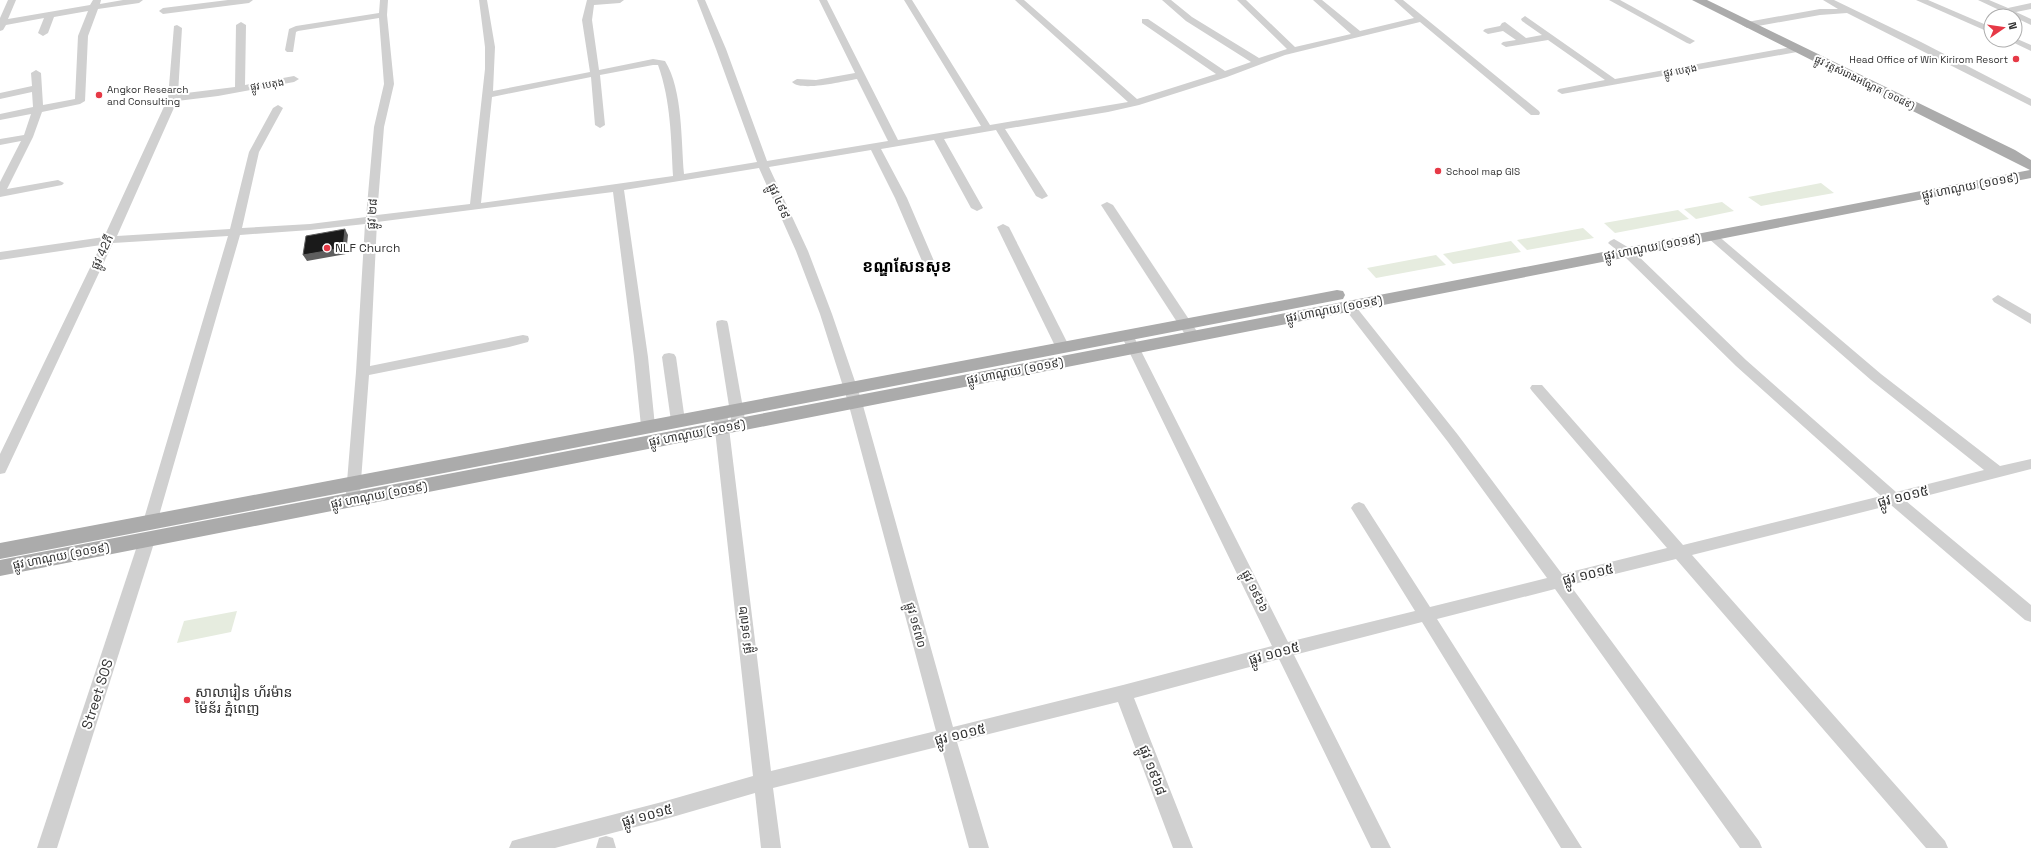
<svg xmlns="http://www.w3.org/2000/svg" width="2031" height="848" viewBox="0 0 2031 848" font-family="'Space Grotesk','Noto Sans Khmer',sans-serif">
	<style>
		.green { fill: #e6ecdf }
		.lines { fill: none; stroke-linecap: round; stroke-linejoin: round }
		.minor { fill: #d0d0d0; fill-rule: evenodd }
		.major { fill: #ababab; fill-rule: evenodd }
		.shaded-wall { fill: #5f5f5f }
		.building { fill: #1a1a1a; stroke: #5f5f5f }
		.poi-dot { fill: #e63946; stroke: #fff; stroke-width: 1.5 }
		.labels { text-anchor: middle; stroke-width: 4; stroke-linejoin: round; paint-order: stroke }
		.far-poi-label { font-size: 10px; fill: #333; stroke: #fff; text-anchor: start }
		.far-street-label { font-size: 10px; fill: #333; stroke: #fff }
		.street-label { font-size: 12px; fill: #333; stroke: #fff }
		.poi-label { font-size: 12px; fill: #333; stroke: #fff; text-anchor: start }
		.near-street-label { font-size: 14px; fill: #333; stroke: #fff }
		.near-poi-label { font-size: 14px; fill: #333; stroke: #fff; text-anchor: start }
		.district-label { font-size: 16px; font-weight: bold; fill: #000; stroke: #fff }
	</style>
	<rect width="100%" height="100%" fill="#fff"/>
	<g class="green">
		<path d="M1821,183L1834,193L1761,206L1748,197Z"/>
		<path d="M1722,202L1734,211L1696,219L1684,209Z"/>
		<path d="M1678,210L1689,219L1615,233L1604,223Z"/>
		<path d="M1583,228L1594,238L1527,250L1517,240Z"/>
		<path d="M1511,241L1521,252L1453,264L1443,254Z"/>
		<path d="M1436,255L1446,265L1376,278L1367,268Z"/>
		<path d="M237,611L231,632L177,643L184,621Z"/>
	</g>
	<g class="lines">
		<g class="minor">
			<path d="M8,0H16L8,19L90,5L93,0H101L100,4L123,0H143L139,3L98,9L88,36L85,101L80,104L42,112L33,137L7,189L58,180L64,183L62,185L0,197V182L21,141L0,145V139L24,135L31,114L0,120V114L33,107L32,92L0,99V93L32,86L31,73L36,70L41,73L43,105L75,99L78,36L88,11L54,17L48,33L43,36L38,33L44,18L6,25L3,30L0,31V18Z"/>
			<path d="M228,0H253L249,3L163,14L159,11L163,8Z"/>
			<path d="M380,0H388L387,15L394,84L384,127L377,215L470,204L485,69V47L479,0H487L495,47L493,91L590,72L582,20L587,0H624L620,3L594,5L592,20L599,70L653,59L665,61C683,90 681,141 684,174L757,162L716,49L697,0H705L726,49L767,161L888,141L857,79C844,81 801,92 792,82L797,79L816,80L855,73L819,0H827L898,140L981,126L904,0H912L990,125L1128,102L1015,0H1024L1137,99L1216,74L1142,23V19H1148L1225,71L1251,62L1186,21L1162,0H1171L1192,17L1259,58L1287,49L1237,0H1246L1295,47L1351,34L1313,0H1322L1360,31L1414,18L1394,0H1403L1539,111L1540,113L1539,115H1531L1420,22L1285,55L1227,77L1139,105L1108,112L1005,129L1048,196L1042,199L1036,196L996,130L944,139L983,208L977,211L971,208L934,140L881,149L907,198L937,268L931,272L925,268L895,198L871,150L769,167L808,251L832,314L862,402L953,727L1123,685L1272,646L1121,335L1122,332H1132L1133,335L1288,642L1415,611L1351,508L1354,504L1359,502L1364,504L1430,607L1547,578L1448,442L1345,309L1343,306L1345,303H1353L1458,435L1562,574L1667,548L1532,391L1530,388L1532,385H1542L1683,545L1881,496L1736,366L1623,255L1608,243L1610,241L1614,239L1631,249L1746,360L1896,492L1984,470L1871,380L1708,238L1706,236L1708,234H1716L1881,374L2000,466L2031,459V469L1906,501L2031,605V622L2025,620L1891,505L1692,555L1945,841L1948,848H1926L1676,559L1570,585L1759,841L1762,848H1740L1555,589L1437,619L1582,848H1561L1422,622L1294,655L1391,848H1371L1279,659L1134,698L1193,848H1173L1118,702L957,742L989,848H969L941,746L773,788L781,848H761L755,793L662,820L555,848H509L512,841L519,839L662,802L753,776L713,412L715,409H725L727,412L771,771L936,731L848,402L820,314L796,251L759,168L624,190L648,357L655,426L653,430L648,431L643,430L641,426L634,357L613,192L377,222L370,366L523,335L528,336L529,339L528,342L509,347L369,375L360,494L358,498L353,500L348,498L346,494L356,372L365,224L310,230L240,235L156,526L151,528L146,526L143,522L228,236L113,243L7,469L5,473L0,474V454L101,245L0,260V252L104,237L168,98L174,26L177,25L182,28L178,94L235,87L236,25L241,22L246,25L245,85L294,76L299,79L294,82L218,96L177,101L117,236L230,229L249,152L273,108L278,105L283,108L259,152L242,228L310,224L366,217L374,127L384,84L379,18L298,31L296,32L293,52H287L285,50L289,29L296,26L379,13ZM653,65H658C671,101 671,139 673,176L481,203L492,97L591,77L595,125L600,128L605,125L600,75Z"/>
			<path d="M1609,0H1620L1695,41L1690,44L1687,43Z"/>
			<path d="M1823,0H1834L1921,42L2031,99V106L1847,13L1820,15L1747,28L1742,25L1747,22L1820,9H1838Z"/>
			<path d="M1916,0H1928L1991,27V33Z"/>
			<path d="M1978,0H1989L2008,8L2031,3V9L2016,12L2031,19V25Z"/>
			<path d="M1525,16L1615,79L1797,46L1802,49L1797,52L1562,94L1557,91L1559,89L1605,80L1548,40L1506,47L1501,44L1503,42L1516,40L1503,31L1488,34L1483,31L1485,29L1500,26L1502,23L1505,22L1526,38L1542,35L1522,21L1521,19Z"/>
			<path d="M2015,38L2031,45V51L2008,40H2015Z"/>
			<path d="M1107,202L1113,205L1198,333L1199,336L1198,339H1188L1101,205Z"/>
			<path d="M1003,224L1009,227L1070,348L1068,351H1058L1056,348L997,227Z"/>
			<path d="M1998,295L2031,314V324L1994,302L1992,299Z"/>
			<path d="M722,320L727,321L728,324L746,425L744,429L739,430L734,429L732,425L716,324L717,321Z"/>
			<path d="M669,353L674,354L676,357L685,421L683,424L678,426L673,424L671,421L662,357L664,354Z"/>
			<path d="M147,534L152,536L155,540L57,848H37L139,540L142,536Z"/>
			<path d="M606,836L613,838L616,848H596L599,838Z"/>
		</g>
		<g class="major">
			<path d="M1692,0H1707L2015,150L2031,160V178L0,576V560L2030,170Z"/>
			<path d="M1337,290L1343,291L1345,295L1343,299L0,559V543Z"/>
		</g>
	</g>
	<path class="shaded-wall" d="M345,229L348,235L346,254L307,261L303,255Z"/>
	<path class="building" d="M345,229L343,248L303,255L306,236Z"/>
	<g class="poi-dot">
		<circle cx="2016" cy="59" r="4"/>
		<circle cx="99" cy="95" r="4"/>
		<circle cx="1438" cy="171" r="4"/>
		<circle cx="327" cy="248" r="4"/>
		<circle cx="187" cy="700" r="4"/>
	</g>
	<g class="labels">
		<g class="far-poi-label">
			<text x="2008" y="63" text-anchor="end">Head Office of Win Kirirom Resort</text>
			<text x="107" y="93">Angkor Research<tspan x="107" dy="12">and Consulting</tspan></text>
			<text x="1446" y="175">School map GIS</text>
		</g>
		<g class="far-street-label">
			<text transform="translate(1680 70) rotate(-10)" y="4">ផ្លូវ បេតុង</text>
			<text transform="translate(1865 82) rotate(26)" y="4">ផ្លូវ វត្តសំរោងអណ្ដែត (១០៨៩)</text>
			<text transform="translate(267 84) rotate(-9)" y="4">ផ្លូវ បេតុង</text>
		</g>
		<g class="street-label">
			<text transform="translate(1970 186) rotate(-11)" y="4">ផ្លូវ ហាណូយ (១០១៩)</text>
			<text transform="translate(779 201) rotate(66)" y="4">ផ្លូវ ៤៩៩</text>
			<text transform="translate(372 214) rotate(-86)" y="4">ផ្លូវ ២៨</text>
			<text transform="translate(1652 247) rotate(-11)" y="4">ផ្លូវ ហាណូយ (១០១៩)</text>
			<text transform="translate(102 252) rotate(-65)" y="4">ផ្លូវ 42ភី</text>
			<text transform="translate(1334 309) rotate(-11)" y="4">ផ្លូវ ហាណូយ (១០១៩)</text>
			<text transform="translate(1015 371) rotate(-11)" y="4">ផ្លូវ ហាណូយ (១០១៩)</text>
			<text transform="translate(697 433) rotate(-11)" y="4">ផ្លូវ ហាណូយ (១០១៩)</text>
			<text transform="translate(379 495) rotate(-11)" y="4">ផ្លូវ ហាណូយ (១០១៩)</text>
			<text transform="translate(61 556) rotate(-11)" y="4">ផ្លូវ ហាណូយ (១០១៩)</text>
			<text transform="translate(1255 591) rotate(64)" y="4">ផ្លូវ ១៩៦៦</text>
			<text transform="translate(916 625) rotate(75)" y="4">ផ្លូវ ១៩៧០</text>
			<text transform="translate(745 630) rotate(-96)" y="4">ផ្លូវ ១៩៧២</text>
		</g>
		<g class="poi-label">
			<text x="335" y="252">NLF Church</text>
		</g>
		<g class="near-street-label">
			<text transform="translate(1903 496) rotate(-14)" y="5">ផ្លូវ ១០១៥</text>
			<text transform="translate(1588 574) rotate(-14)" y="5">ផ្លូវ ១០១៥</text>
			<text transform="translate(1274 653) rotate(-15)" y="5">ផ្លូវ ១០១៥</text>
			<text transform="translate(97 694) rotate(-72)" y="5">Street SOS</text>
			<text transform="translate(960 734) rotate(-14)" y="5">ផ្លូវ ១០១៥</text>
			<text transform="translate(1153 770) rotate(69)" y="5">ផ្លូវ ១៩៦៨</text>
			<text transform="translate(647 815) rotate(-15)" y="5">ផ្លូវ ១០១៥</text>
		</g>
		<g class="near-poi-label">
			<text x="195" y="697">សាលារៀន ហ័រម៉ាន<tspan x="195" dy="16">ម៉ៃន័រ ភ្នំពេញ</tspan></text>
		</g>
		<g class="district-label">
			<text x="907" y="272">ខណ្ឌសែនសុខ</text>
		</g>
	</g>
	<g transform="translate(2003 28) rotate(77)"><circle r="19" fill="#ffffff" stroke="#adadad"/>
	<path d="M0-3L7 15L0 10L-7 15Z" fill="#e63946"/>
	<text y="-6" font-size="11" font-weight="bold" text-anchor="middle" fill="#333333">N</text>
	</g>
</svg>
